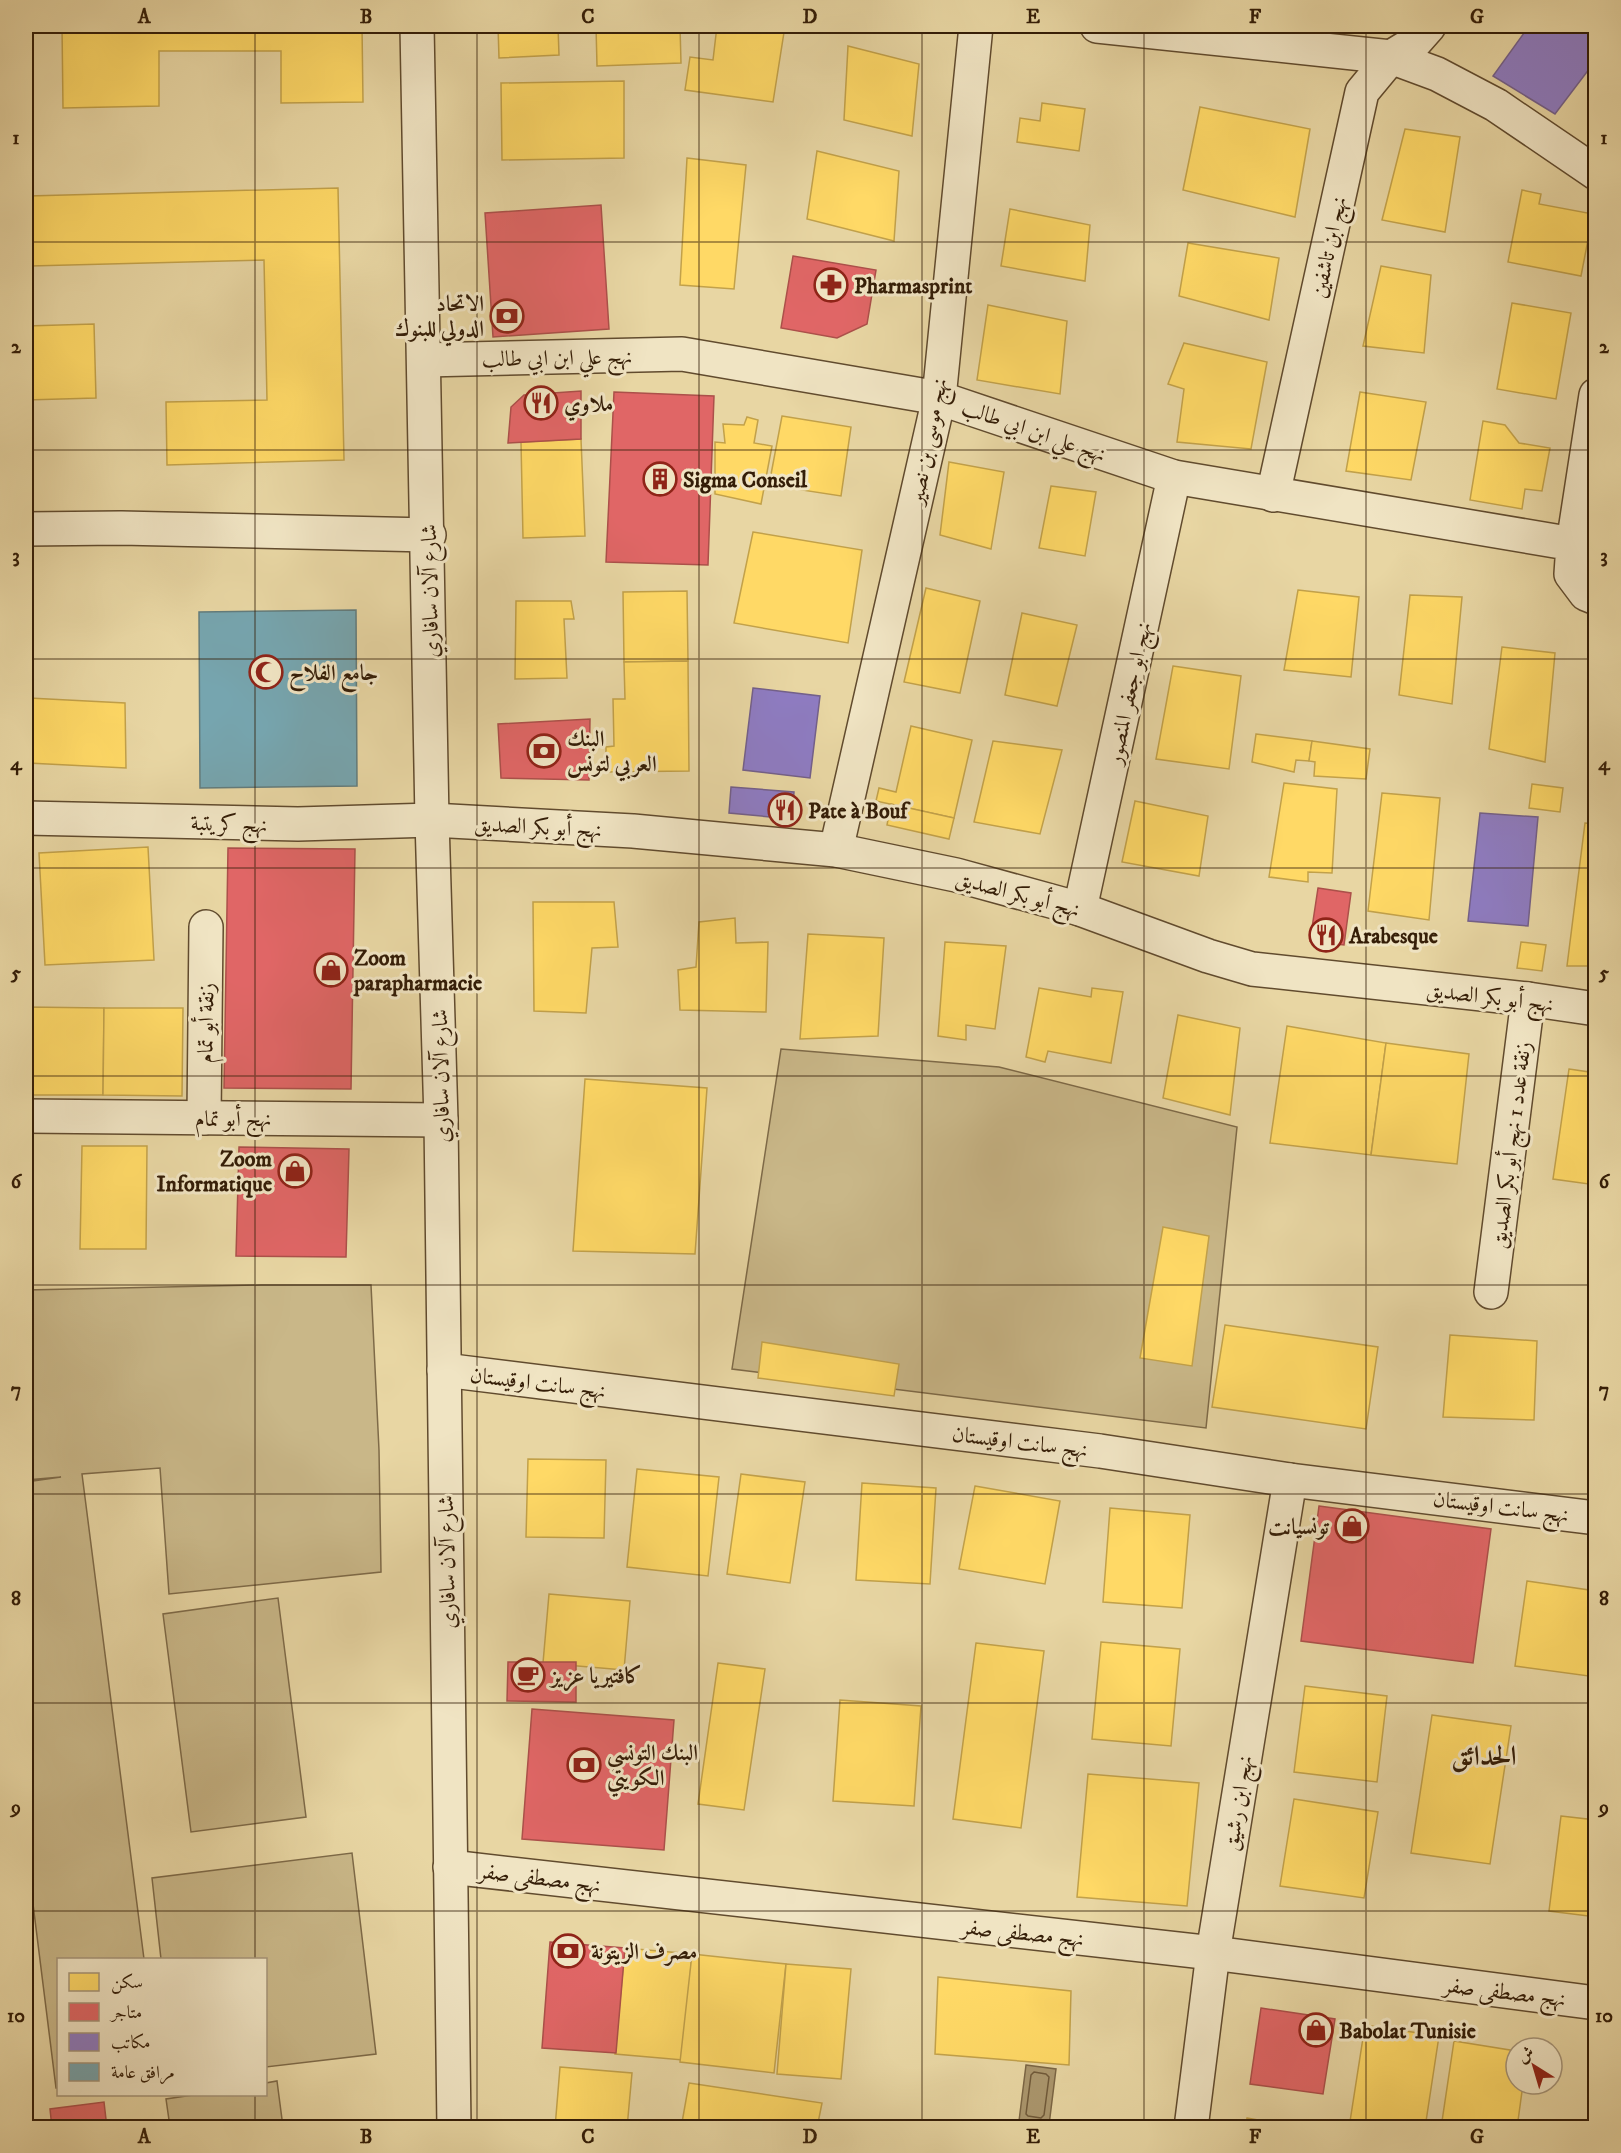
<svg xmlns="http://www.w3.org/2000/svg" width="1621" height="2153" viewBox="0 0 1621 2153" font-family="'IM FELL DW Pica',Amiri,serif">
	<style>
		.green { fill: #c9b788; stroke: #7e6a48; stroke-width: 1.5 }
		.water { fill: #ab976e; stroke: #7b6645; stroke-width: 1.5 }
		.homes { fill: #ffd966; stroke: #c2a14a; stroke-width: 1.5 }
		.shops { fill: #e06666; stroke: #ac504a; stroke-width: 1.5 }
		.offices { fill: #8e7cc3; stroke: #73608b; stroke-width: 1.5 }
		.public { fill: #76a5af; stroke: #627c7d; stroke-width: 1.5 }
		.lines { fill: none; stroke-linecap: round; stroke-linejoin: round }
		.shore { stroke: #705a3a; stroke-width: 1.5 }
		.minor-casing { stroke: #614b2e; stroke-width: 36 }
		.minor { stroke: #f0e4c3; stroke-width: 33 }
		.grid { fill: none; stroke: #341d07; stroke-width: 1.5; stroke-opacity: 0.55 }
		.labels { text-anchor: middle; stroke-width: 6; stroke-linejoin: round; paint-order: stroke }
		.street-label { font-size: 22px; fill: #341d07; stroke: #f0e4c3 }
		.poi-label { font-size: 22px; font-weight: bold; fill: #341d07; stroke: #f0e4c3; text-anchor: start }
		.district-label { font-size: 28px; font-weight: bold; fill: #341d07; stroke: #f0e4c3 }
		.neatline { fill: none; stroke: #341d07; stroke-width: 2 }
		.grid-label { font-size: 20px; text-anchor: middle; font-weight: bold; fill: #341d07 }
	</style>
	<rect width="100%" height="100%" fill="#e8d6a3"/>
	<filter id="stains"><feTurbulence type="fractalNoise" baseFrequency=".00333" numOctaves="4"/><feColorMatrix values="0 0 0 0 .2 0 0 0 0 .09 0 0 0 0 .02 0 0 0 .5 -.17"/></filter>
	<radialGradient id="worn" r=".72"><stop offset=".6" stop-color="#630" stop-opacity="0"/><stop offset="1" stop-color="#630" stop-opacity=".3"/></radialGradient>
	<g class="green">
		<path d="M781,1049L999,1067L1237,1127L1206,1428L732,1369Z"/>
		<path d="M261,1285H371L379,1450L381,1572L169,1594L160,1468L82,1474L144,1959L58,1960V2088H56L26,1848V1482L61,1477L26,1480V1290Z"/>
		<path d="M278,1598L306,1817L191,1832L163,1614Z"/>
		<path d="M352,1853L376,2054L266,2067V1960L161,1959L152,1878Z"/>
		<path d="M277,2081L283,2127H170L166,2099L193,2095L266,2094V2083Z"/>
	</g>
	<path class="water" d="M1026,2065L1056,2069L1049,2125L1019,2121Z"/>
	<g class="homes">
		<path d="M62,26H362L363,102L281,103V51H159V106L63,108Z"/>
		<path d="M498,26H558L559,55L499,58Z"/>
		<path d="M596,26H680L681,63L597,66Z"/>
		<path d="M717,26H785L773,102L685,90L690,57L713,60Z"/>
		<path d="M848,46L919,64L912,136L844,120Z"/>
		<path d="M624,81V158L502,160L501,83Z"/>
		<path d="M1042,103L1085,109L1079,151L1017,142L1020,118L1040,121Z"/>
		<path d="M1200,107L1310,129L1295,217L1183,190Z"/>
		<path d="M1405,129L1460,137L1445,232L1382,220Z"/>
		<path d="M817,151L899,171L894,241L807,219Z"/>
		<path d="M687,158L746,165L734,289L680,285Z"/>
		<path d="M338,188L344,460L167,465L166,402L267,400L264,260L30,266L28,196Z"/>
		<path d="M1522,190L1541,194L1539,204L1593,214L1581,276L1508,262Z"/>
		<path d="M1010,209L1090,225L1085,281L1001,266Z"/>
		<path d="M1188,243L1279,258L1269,320L1179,296Z"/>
		<path d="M1381,266L1431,275L1424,353L1363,346Z"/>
		<path d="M1512,303L1571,313L1556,399L1497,389Z"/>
		<path d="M988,305L1067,321L1060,394L977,380Z"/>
		<path d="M94,324L96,398L26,400V326Z"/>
		<path d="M1184,343L1267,362L1251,449L1177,442L1184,389L1168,384Z"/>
		<path d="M1360,392L1426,402L1411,480L1346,471Z"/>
		<path d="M782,416L851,427L841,496L769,485Z"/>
		<path d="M747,417L758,420L754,443L772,446L761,504L715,494V442L725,443L723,424L744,425Z"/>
		<path d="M1483,421L1505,425L1519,443L1550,448L1542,491L1525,489L1522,509L1470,500Z"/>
		<path d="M581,439L585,536L523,538L521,442Z"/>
		<path d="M949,462L1004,472L991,549L940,535Z"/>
		<path d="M1051,486L1096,492L1085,556L1039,548Z"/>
		<path d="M753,532L862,550L848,643L734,623Z"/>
		<path d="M1596,536V563L1589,562Z"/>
		<path d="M926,588L980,601L960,693L904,682Z"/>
		<path d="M1298,590L1359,597L1351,677L1284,670Z"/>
		<path d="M687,591L688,661L624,662L623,592Z"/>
		<path d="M1410,595L1462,597L1452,704L1399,695Z"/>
		<path d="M516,601H571L574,619H564L567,678L515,679Z"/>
		<path d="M1022,613L1077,625L1057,706L1005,695Z"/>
		<path d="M1502,647L1555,653L1545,762L1489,749Z"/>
		<path d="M688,661L689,771L606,772V747L614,746L613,699H625L624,662Z"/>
		<path d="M1173,666L1241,676L1229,769L1156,759Z"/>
		<path d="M29,698L125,703L126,768L28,763Z"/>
		<path d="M1596,723V740L1591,737Z"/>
		<path d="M911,726L972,740L954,818L876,801L879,788L896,792Z"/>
		<path d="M1256,734L1312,741L1309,761L1296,760L1294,772L1252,762Z"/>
		<path d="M993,741L1062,750L1040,834L974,822Z"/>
		<path d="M1312,741L1370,749L1366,779L1314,776L1315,762L1309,761Z"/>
		<path d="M1284,783L1337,789L1332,873L1308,872V882L1269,877Z"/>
		<path d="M1532,784L1563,788L1560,812L1529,808Z"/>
		<path d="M1382,793L1440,798L1429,920L1368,911Z"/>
		<path d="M1135,801L1208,816L1199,876L1122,862Z"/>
		<path d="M891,804L954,818L949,839L887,825Z"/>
		<path d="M1585,823L1596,824V966H1567Z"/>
		<path d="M148,847L154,960L45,965L39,853Z"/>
		<path d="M533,902H614L618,947L592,948L586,1013L534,1011Z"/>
		<path d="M735,918L736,943L768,942L766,1012L680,1010L678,970L696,967L699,922Z"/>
		<path d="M808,934L884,938L878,1036L800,1039Z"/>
		<path d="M945,942L1006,946L995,1029L966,1025V1040L938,1036Z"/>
		<path d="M1521,942L1546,945L1542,971L1517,968Z"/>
		<path d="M1039,988L1091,997L1092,988L1123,992L1111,1063L1048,1051L1045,1062L1026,1057Z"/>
		<path d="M26,1007L104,1008L103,1095H26Z"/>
		<path d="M104,1008H183L182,1096L103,1095Z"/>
		<path d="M1178,1015L1240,1028L1230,1115L1163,1098Z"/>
		<path d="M1287,1026L1386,1043L1371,1155L1270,1143Z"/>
		<path d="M1386,1043L1469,1054L1457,1164L1371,1155Z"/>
		<path d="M1569,1069L1596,1073V1185L1553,1179Z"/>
		<path d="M585,1079L707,1088L695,1254L573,1251Z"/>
		<path d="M82,1146H147L146,1249H80Z"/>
		<path d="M1163,1227L1209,1236L1192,1366L1140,1358Z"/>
		<path d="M1225,1325L1378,1347L1366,1429L1212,1407Z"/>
		<path d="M1450,1335L1537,1341L1534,1420L1443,1417Z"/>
		<path d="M762,1342L899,1364L894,1396L758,1378Z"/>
		<path d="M528,1459L606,1460L604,1538L526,1537Z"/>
		<path d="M637,1469L719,1477L708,1576L627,1567Z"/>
		<path d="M741,1474L805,1482L790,1583L727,1574Z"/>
		<path d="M862,1483L936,1488L930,1584L856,1580Z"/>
		<path d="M975,1486L1060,1501L1045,1584L959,1569Z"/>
		<path d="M1110,1508L1190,1515L1182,1608L1103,1602Z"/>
		<path d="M1527,1581L1596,1591V1677L1515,1666Z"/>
		<path d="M549,1594L630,1601L624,1670L543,1663Z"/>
		<path d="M1101,1642L1180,1649L1171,1746L1092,1739Z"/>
		<path d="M976,1643L1044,1651L1021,1828L953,1819Z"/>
		<path d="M718,1663L765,1669L744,1810L698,1804Z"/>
		<path d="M1305,1686L1387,1696L1377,1782L1294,1772Z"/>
		<path d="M840,1700L921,1706L914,1806L833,1801Z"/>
		<path d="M1432,1715L1511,1726L1490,1864L1411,1853Z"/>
		<path d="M1088,1774L1199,1783L1187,1906L1077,1897Z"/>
		<path d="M1294,1799L1378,1812L1364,1898L1280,1886Z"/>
		<path d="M1561,1816L1596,1820V1917L1549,1911Z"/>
		<path d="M625,1948L692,1954L683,2060L615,2054Z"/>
		<path d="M692,1954L786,1964L774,2073L680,2062Z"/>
		<path d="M786,1964L851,1969L841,2079L777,2074Z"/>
		<path d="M938,1977L1071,1991L1069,2065L935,2054Z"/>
		<path d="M1365,2025L1439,2036L1425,2128H1349Z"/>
		<path d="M1454,2041L1516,2051V2084H1523L1517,2128H1441Z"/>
		<path d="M560,2067L632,2073L627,2128H555Z"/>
		<path d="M689,2083L822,2103L817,2128H681Z"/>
		<path d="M1247,2118L1303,2128H1245Z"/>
		<path d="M837,2123L859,2128H836Z"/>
	</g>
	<g class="shops">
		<path d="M601,205L609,329L493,337L485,213Z"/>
		<path d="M793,256L876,270L867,324L837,338L781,328Z"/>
		<path d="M581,391V439L508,443L511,407L524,395Z"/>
		<path d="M614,392L714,396L708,565L606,562Z"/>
		<path d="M590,719L589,780L501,778L498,724Z"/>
		<path d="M228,848L355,849L351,1089L224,1088Z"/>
		<path d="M1318,888L1351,893L1344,945L1310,941Z"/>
		<path d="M239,1147L349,1149L346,1257L236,1256Z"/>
		<path d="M1319,1506L1491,1529L1473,1663L1301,1641Z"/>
		<path d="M508,1662H576V1702L507,1701Z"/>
		<path d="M532,1709L674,1720L664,1850L522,1839Z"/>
		<path d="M550,1942L625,1948L616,2053L542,2048Z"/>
		<path d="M1261,2008L1335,2019L1323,2094L1250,2084Z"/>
		<path d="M104,2102L107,2128H52L50,2109Z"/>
	</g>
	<g class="offices">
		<path d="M1529,26H1578L1596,39V60L1555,114L1493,76Z"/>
		<path d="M753,688L820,696L810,778L743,770Z"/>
		<path d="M731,787L794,792L792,819L729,813Z"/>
		<path d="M1480,813L1538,817L1528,926L1468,921Z"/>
	</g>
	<path class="public" d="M356,610L357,786L200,788L199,612Z"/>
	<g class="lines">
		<path class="shore" d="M1034,2072L1046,2074L1049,2077L1044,2115L1041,2118L1028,2116L1026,2114L1031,2075Z"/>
		<g class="minor-casing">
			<g id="minor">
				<path d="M417,26L432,820L441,1120L454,2128"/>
				<path d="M1097,26L1391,57L1437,74L1496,105L1596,173"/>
				<path d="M425,360L682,354L939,398L1174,477L1573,544L1571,574L1586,594L1596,598"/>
				<path d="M1273,495L1362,92L1391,57L1414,43L1429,26"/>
				<path d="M26,529L121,528L429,535"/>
				<path d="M1573,544L1596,395"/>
				<path d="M26,818L298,824L432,820L633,831L836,850L956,875L1080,909L1208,956L1252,969L1528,999L1596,1009"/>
				<path d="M836,850L939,398L976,26"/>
				<path d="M1080,909L1174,477"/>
				<path d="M26,1116L441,1120"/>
				<path d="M204,1118L206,927"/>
				<path d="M1491,1292L1528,999"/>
				<path d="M444,1370L1100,1451L1290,1480L1596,1518"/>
				<path d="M450,1867L1213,1953L1596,2003"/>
				<path d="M1191,2128L1213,1953L1290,1480"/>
			</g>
		</g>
		<use href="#minor" class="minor"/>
	</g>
	<path class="grid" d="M255,26V1960M477,26V2128M699,26V2128M922,26V2128M1144,26V2128M1366,26V2128M26,242H1596M26,450H1596M26,659H1596M26,868H1596M26,1076H1596M26,1285H1596M26,1494H1596M26,1703H1596M26,1911H1596M255,2094V2128"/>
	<defs>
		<g id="pharmacy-ring" transform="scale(1.725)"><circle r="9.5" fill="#f0e4c3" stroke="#8f2418" stroke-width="1.5"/><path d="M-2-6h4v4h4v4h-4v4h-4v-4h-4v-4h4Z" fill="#8f2418"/></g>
		<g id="bank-ring" transform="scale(1.725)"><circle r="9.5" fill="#f0e4c3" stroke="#8f2418" stroke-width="1.5"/><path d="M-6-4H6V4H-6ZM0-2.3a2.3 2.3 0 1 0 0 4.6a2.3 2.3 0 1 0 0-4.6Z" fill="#8f2418"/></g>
		<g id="restaurant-ring" transform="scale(1.725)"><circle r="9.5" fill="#f0e4c3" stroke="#8f2418" stroke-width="1.5"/><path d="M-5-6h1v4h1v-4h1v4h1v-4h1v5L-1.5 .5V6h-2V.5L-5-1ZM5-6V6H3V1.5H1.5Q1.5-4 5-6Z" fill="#8f2418"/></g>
		<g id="building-ring" transform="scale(1.725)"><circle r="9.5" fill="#f0e4c3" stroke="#8f2418" stroke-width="1.5"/><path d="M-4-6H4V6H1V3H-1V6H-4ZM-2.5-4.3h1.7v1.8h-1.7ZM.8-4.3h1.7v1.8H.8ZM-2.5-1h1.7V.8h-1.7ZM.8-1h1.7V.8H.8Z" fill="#8f2418"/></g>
		<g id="mosque-ring" transform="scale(1.725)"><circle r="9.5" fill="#f0e4c3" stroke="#8f2418" stroke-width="1.5"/><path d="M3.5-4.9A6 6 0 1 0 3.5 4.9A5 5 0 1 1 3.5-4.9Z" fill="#8f2418"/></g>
		<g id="shop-ring" transform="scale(1.725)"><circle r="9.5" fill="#f0e4c3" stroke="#8f2418" stroke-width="1.5"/><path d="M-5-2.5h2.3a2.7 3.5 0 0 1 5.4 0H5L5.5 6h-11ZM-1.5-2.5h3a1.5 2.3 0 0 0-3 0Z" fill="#8f2418"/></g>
		<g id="cafe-ring" transform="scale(1.725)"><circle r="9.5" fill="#f0e4c3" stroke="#8f2418" stroke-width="1.5"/><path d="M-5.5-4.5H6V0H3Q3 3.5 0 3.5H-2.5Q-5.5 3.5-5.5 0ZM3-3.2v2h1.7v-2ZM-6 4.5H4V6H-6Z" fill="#8f2418"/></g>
	</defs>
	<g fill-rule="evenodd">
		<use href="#pharmacy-ring" x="831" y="285"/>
		<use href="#bank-ring" x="507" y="316"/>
		<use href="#restaurant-ring" x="541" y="403"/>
		<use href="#building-ring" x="660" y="479"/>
		<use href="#mosque-ring" x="266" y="672"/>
		<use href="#bank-ring" x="544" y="751"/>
		<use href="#restaurant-ring" x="785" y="810"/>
		<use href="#restaurant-ring" x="1326" y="935"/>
		<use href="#shop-ring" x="331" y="970"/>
		<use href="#shop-ring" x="295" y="1171"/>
		<use href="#shop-ring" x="1352" y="1526"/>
		<use href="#cafe-ring" x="528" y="1675"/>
		<use href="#bank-ring" x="584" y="1765"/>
		<use href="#bank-ring" x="568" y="1951"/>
		<use href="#shop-ring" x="1316" y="2030"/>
	</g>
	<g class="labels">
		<g class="street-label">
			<text transform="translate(1328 247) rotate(-78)" y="8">نهج ابن تاشفين</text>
			<text transform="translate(557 357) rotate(-1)" y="8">نهج علي ابن ابي طالب</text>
			<text transform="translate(1034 430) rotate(19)" y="8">نهج علي ابن ابي طالب</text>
			<text transform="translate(927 441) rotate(-79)" y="8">نهج موسى بن نصير</text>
			<text transform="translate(429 591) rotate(-91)" y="8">شارع آلان سافاري</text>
			<text transform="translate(1128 693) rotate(-78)" y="8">نهج ابو جعفر المنصور</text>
			<text transform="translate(229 823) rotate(2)" y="8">نهج كريتبة</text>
			<text transform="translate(538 826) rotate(3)" y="8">نهج أبو بكر الصديق</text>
			<text transform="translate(1018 893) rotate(15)" y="8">نهج أبو بكر الصديق</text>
			<text transform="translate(1490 996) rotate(7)" y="8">نهج أبو بكر الصديق</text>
			<text transform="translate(205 1023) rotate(-89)" y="8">زنقة أبو تمام</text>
			<text transform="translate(440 1076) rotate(-91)" y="8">شارع آلان سافاري</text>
			<text x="233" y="1126">نهج أبو تمام</text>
			<text transform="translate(1510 1145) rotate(-83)" y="8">زنقة عدد 1 نهج أبو بكر الصديق</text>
			<text transform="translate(538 1382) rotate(7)" y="8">نهج سانت اوقيستان</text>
			<text transform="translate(1020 1441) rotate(7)" y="8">نهج سانت اوقيستان</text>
			<text transform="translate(1501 1506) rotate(7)" y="8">نهج سانت اوقيستان</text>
			<text transform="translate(446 1562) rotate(-91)" y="8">شارع آلان سافاري</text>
			<text transform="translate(1237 1803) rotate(-81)" y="8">نهج ابن رشيق</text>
			<text transform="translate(540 1877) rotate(7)" y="8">نهج مصطفى صفر</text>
			<text transform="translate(1023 1932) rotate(6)" y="8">نهج مصطفى صفر</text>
			<text transform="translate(1505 1991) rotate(7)" y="8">نهج مصطفى صفر</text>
		</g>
		<g class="poi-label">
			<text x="854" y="293">Pharmasprint</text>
			<text x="484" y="311" text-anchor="end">الاتحاد<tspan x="484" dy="25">الدولي للبنوك</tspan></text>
			<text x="564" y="411">ملاوي</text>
			<text x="683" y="487">Sigma Conseil</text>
			<text x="289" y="680">جامع الفلاح</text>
			<text x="567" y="746">البنك<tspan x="567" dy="25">العربي لتونس</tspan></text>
			<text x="808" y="818">Pate à Bouf</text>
			<text x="1349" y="943">Arabesque</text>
			<text x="354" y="965">Zoom<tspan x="354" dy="25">parapharmacie</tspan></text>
			<text x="272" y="1166" text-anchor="end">Zoom<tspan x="272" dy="25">Informatique</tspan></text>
			<text x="1329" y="1534" text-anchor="end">تونسيانت</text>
			<text x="551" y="1683">كافتيريا عزيز</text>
			<text x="607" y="1760">البنك التونسي<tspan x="607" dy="25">الكويتي</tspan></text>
			<text x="591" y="1959">مصرف الزيتونة</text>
			<text x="1339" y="2038">Babolat Tunisie</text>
		</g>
		<g class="district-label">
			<text x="1484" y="1765">الحدائق</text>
		</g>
	</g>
	<rect width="1621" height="2153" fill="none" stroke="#e8d6a3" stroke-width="66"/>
	<rect x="57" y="1958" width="210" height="138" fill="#f0e4c3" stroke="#a59478" stroke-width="1.5"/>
	<rect x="69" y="1973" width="30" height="18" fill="#ffd966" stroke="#a59478" stroke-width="1.5"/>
	<text x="111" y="1988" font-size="18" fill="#341d07">سكن</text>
	<rect x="69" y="2003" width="30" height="18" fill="#e06666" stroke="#a59478" stroke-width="1.5"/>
	<text x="111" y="2018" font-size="18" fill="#341d07">متاجر</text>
	<rect x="69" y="2033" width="30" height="18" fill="#8e7cc3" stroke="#a59478" stroke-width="1.5"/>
	<text x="111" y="2048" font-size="18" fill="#341d07">مكاتب</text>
	<rect x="69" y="2063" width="30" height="18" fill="#76a5af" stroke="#a59478" stroke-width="1.5"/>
	<text x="111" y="2078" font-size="18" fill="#341d07">مرافق عامة</text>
	<g transform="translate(1534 2066) rotate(323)"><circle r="28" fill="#f0e4c3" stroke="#a59478" stroke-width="1.5"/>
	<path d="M0-4.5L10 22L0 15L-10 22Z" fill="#8f2418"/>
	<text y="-9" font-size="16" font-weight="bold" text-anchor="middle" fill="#341d07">ش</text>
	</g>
	<rect x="33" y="33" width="1555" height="2087" class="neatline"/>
	<g class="grid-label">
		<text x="144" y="23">A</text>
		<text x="366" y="23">B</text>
		<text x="588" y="23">C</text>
		<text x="810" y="23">D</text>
		<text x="1033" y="23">E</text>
		<text x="1255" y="23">F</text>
		<text x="1477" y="23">G</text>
		<text x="16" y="144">1</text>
		<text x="1604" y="144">1</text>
		<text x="16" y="353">2</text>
		<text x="1604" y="353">2</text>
		<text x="16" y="562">3</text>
		<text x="1604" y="562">3</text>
		<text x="16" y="770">4</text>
		<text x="1604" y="770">4</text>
		<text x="16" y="979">5</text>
		<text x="1604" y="979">5</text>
		<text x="16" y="1188">6</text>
		<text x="1604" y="1188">6</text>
		<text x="16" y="1396">7</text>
		<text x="1604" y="1396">7</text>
		<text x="16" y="1605">8</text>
		<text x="1604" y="1605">8</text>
		<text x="16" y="1814">9</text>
		<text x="1604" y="1814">9</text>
		<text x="16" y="2022">10</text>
		<text x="1604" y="2022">10</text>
		<text x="144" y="2143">A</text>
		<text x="366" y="2143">B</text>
		<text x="588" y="2143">C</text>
		<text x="810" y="2143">D</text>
		<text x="1033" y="2143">E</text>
		<text x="1255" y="2143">F</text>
		<text x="1477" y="2143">G</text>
	</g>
	<rect width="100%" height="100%" filter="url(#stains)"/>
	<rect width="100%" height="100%" fill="url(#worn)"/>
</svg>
